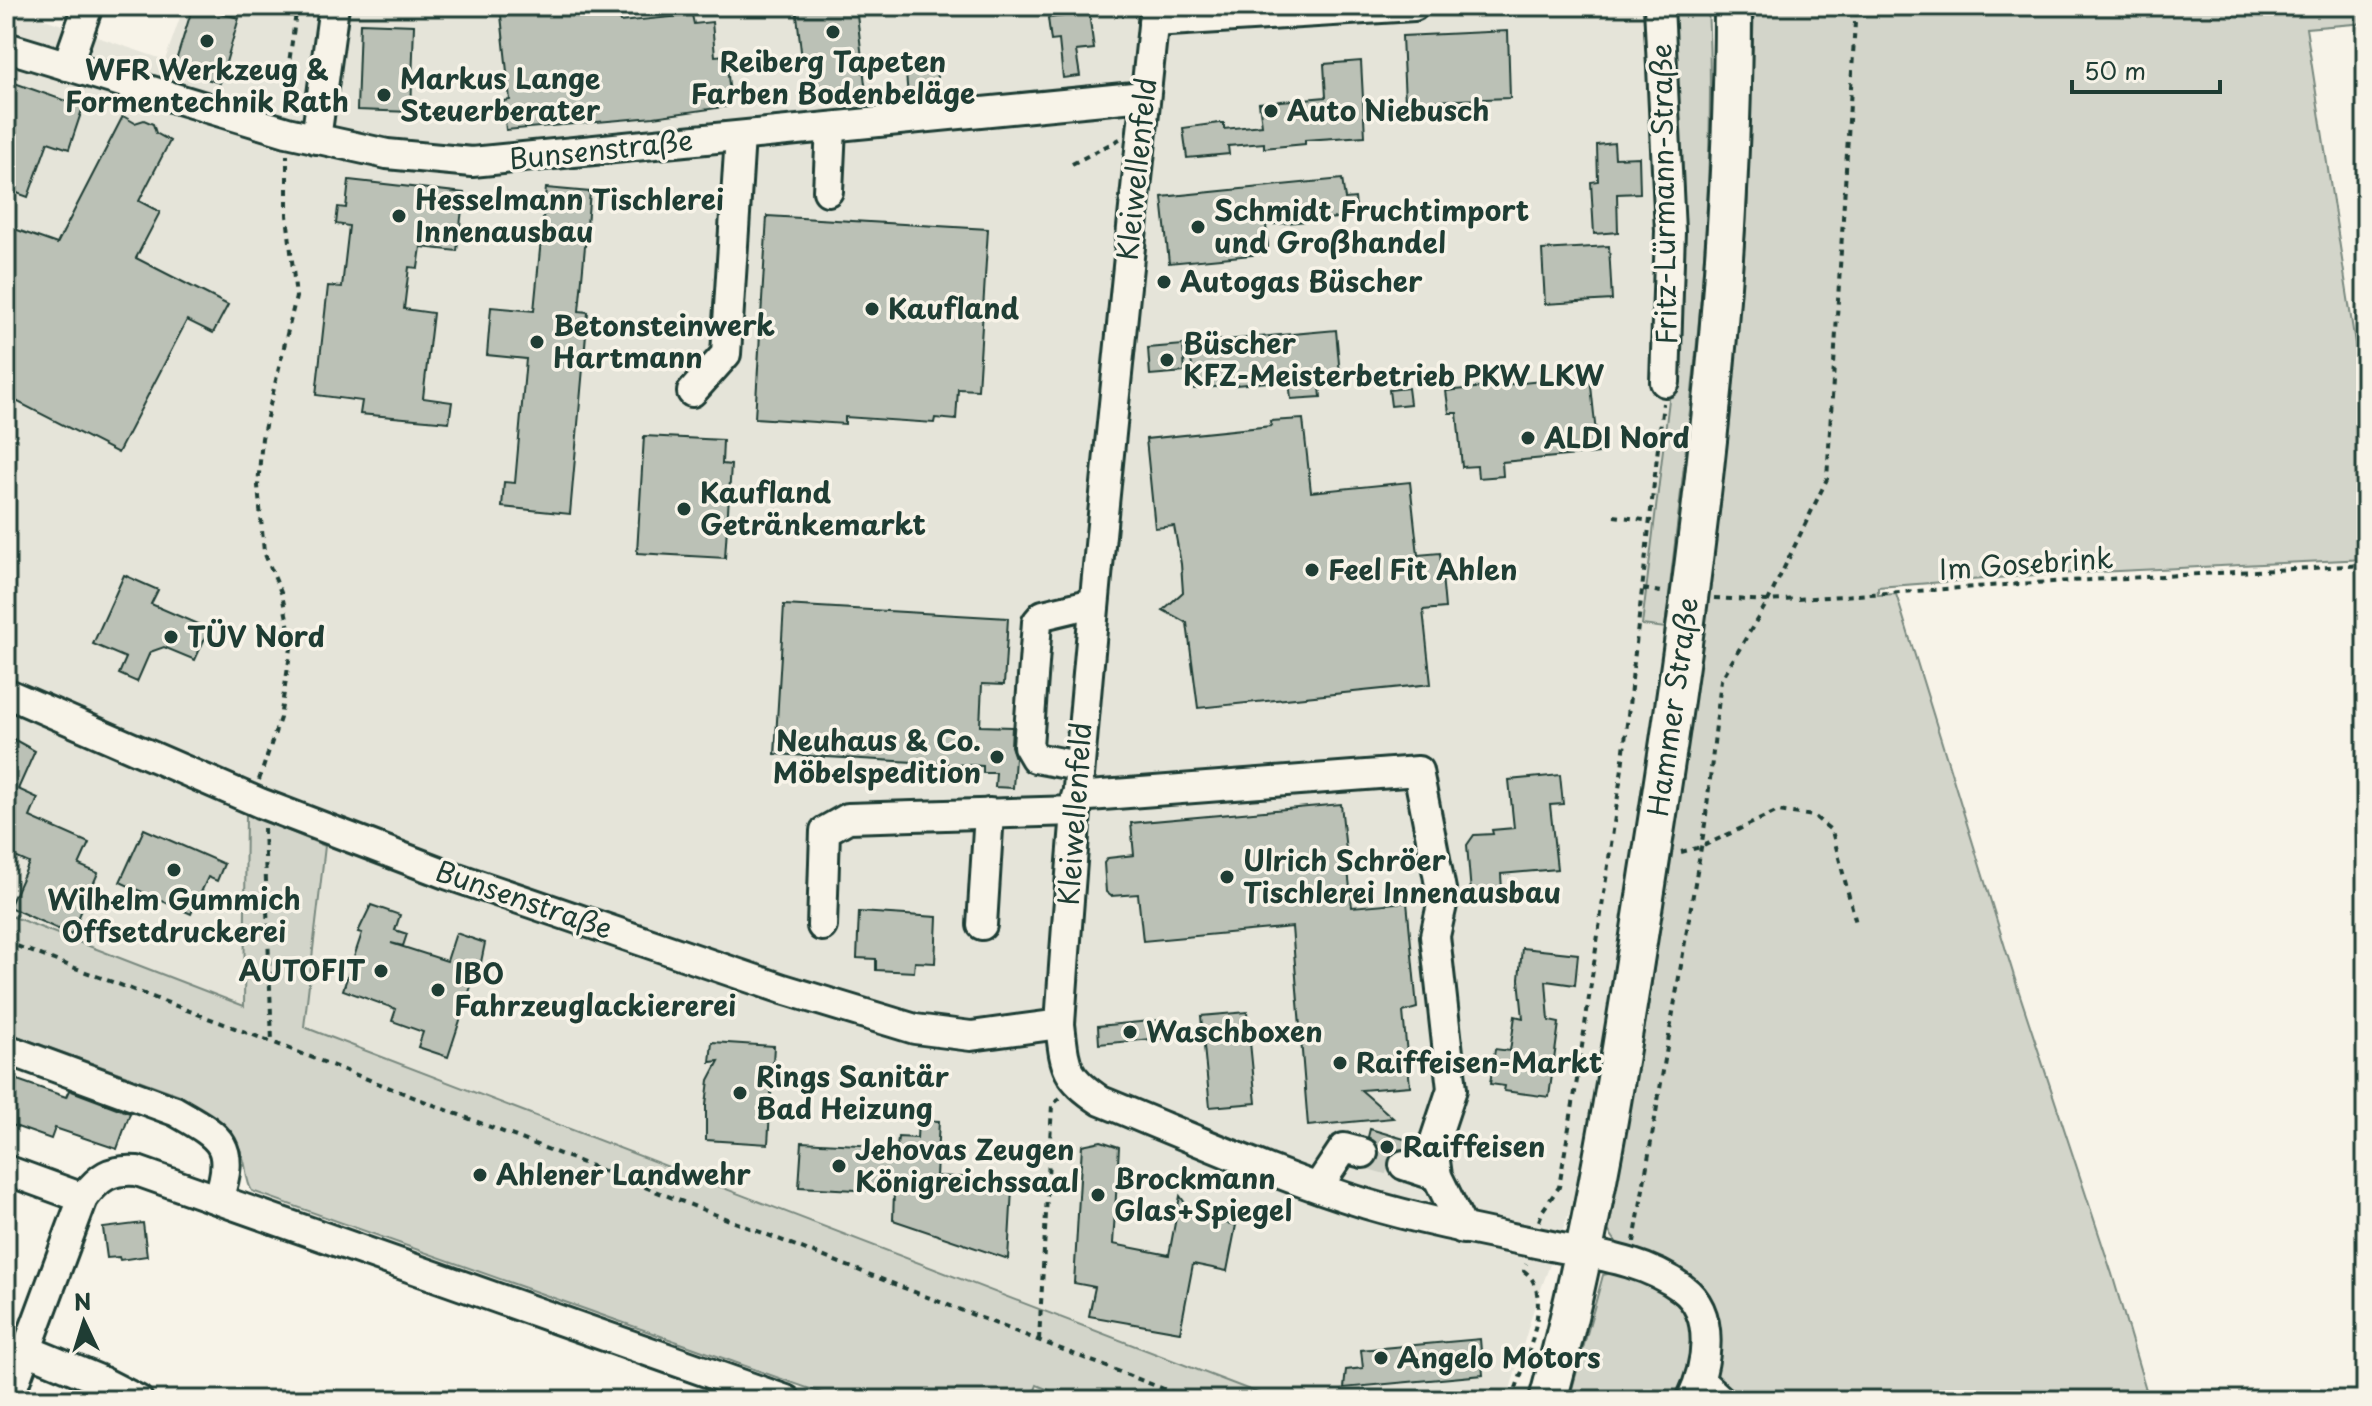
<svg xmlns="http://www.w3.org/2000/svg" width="2372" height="1406" viewBox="0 0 2372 1406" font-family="'Playpen Sans',sans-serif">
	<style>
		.built { fill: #e5e4d9 }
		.green { fill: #d3d5ca; stroke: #79897f; stroke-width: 2 }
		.building { fill: #bbc1b6; stroke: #1f3d34; stroke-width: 2 }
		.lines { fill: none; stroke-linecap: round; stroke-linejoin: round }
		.minor-tunnel { stroke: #cccfc4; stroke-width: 28; stroke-dasharray: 28 14; stroke-linecap: butt }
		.minor-casing { stroke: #1f3d34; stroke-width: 34 }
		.major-casing { stroke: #1f3d34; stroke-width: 42 }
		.path { stroke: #1f3d34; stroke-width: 4; stroke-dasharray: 6 6; stroke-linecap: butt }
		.minor { stroke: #f7f3e8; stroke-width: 28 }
		.major { stroke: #f7f3e8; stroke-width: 36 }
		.poi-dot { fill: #1f3d34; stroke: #f7f3e8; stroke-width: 3 }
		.labels { text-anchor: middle; stroke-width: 7; stroke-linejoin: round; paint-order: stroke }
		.poi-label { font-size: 28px; font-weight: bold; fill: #1f3d34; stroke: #f7f3e8; text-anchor: start }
		.street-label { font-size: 28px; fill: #1f3d34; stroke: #f7f3e8 }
	</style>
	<rect width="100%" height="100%" fill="#f7f3e8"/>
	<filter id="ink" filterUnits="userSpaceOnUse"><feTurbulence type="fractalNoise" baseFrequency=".0125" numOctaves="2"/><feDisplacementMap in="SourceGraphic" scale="16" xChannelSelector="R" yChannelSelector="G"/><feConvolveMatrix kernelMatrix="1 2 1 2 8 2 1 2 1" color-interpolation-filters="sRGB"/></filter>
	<g filter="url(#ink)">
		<path class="built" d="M6,6L165,60L184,6H1667L1675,341L1642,625L1665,628L1648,755L1609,1007L1576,1194L1535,1305L1507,1400H1277L304,1027L325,846L247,813L244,1007L6,914Z"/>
		<g class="green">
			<path d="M1668,6H1708C1718,214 1689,422 1665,628L1642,625L1676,341Z"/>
			<path d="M1754,6H2366V23L2306,28L2366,414V559L2036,575L1878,587V595L1896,594L2017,986L2112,1274L2149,1400H1715L1709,1312L1619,1246L1607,1229L1648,1009L1704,622L1728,419L1747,218Z"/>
			<path d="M246,813L325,846L304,1027L1276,1400H1073L1037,1385L1031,1400H841L252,1191C246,1182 247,1172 244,1161C237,1129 207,1117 181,1103L183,1096L6,1032V914L244,1006Z"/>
			<path d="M1626,1270L1684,1304L1697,1348L1681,1400H1569L1603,1275Z"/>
		</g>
		<g class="building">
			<path d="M193,6L239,18L220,83L193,75L195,69L175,64Z"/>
			<path d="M500,6H597L598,18L619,16L620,22L692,15L694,24L712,22L715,56L726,55L731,106L654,117L506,130L503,101L510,100Z"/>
			<path d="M796,6H856L866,93L816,99L811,59L802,60Z"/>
			<path d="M1089,13L1094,49L1076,51L1080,76L1063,78L1059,40L1051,41L1048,18Z"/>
			<path d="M360,23L414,25L411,112L357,110Z"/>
			<path d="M1508,31L1510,98L1405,102L1402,36Z"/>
			<path d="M1361,61L1365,136L1305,140V144L1264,148V143L1228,146L1229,154L1187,158L1183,128L1219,123H1224V129L1262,125L1259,103L1326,97L1324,64Z"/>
			<path d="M936,70L939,94L908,97L906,73Z"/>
			<path d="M6,80L83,107L69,149L48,142L28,197L6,189Z"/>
			<path d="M123,116L135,123L144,120L153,124L156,133L170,141L139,201L160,212L136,258L228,305L213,333L187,320L118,453L6,396V226L57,244Z"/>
			<path d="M1614,143L1615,158L1639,157L1640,193L1617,194L1618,232L1594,234L1591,182L1598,181L1597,145Z"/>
			<path d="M1342,179L1345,199L1355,198L1357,216L1266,225L1268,247L1262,254L1169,263L1162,197Z"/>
			<path d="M349,180L464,193L457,251L421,247L418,268L409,267L404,309L433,313L423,398L452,402L449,422L360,414L362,401L316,395L328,286L342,287L349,226L336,224L338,207L346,208Z"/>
			<path d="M546,188L590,192L579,311L588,312L570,514L502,507L504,482L515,483L526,359L487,355L491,307L534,311Z"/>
			<path d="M767,216L988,229L978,390L958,389L956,420L935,418L934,423L845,417V424L755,418Z"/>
			<path d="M1609,246L1612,300L1545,304L1542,250Z"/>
			<path d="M1336,330L1340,375L1319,377L1321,397L1291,399L1289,380L1194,389L1191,357L1218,355L1216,341Z"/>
			<path d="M1183,345L1185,372L1150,375L1148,348Z"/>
			<path d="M1590,376L1598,453L1502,462L1503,476L1478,478L1477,466L1462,467L1457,413H1449L1446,391Z"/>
			<path d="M1408,388L1410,404L1391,406L1389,390Z"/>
			<path d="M1303,419L1311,492L1410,482L1418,555L1440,553L1445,608L1423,610L1431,684L1198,708L1187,623L1163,610L1183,592L1181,564L1174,526L1155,528L1146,439L1271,426L1270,421Z"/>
			<path d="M644,436L723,440L722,464L731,465L725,558L637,553Z"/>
			<path d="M124,575L158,590L151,604L209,629L195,660L164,647L150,652L137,682L119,674L126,658L93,644Z"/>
			<path d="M784,605L1008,618L1004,685L982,684L980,726L1012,727L1011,746L1015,758L1013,788L995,787L996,773H983V766L775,754Z"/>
			<path d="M6,735L35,751L18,789L38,798L30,817L89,843L79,865L98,873L71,935L9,907L29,863L6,853Z"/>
			<path d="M1560,775L1563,804L1550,805L1557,869L1501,874L1502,890L1471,893L1467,845L1474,835L1493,834L1492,830L1514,828L1509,780Z"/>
			<path d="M1341,804L1352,907L1407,902L1417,1008L1403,1012L1410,1086L1361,1090L1393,1118L1308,1126L1292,927L1143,941L1138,894L1111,896L1106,892L1104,863L1108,858L1134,855L1131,823Z"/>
			<path d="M144,829L224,864L217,881L208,877L191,914L120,882Z"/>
			<path d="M371,905L400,915L395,930L407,934L403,946L391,943L447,961L456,933L485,943L479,972L476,971L448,1057L418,1047L423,1032L392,1021L396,1009L343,990L362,933L358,932Z"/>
			<path d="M859,912L937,917L935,963L915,962L914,972L876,970V959L857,958Z"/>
			<path d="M1522,948L1578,954L1575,985L1546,981L1549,1021L1559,1023L1549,1097L1504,1091L1505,1086L1490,1084L1495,1049L1510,1051L1515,1016L1523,1018L1519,979Z"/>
			<path d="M1247,1012L1256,1103L1210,1107L1201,1016Z"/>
			<path d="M1161,1020L1163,1038L1099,1044L1098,1026Z"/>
			<path d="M712,1042L774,1046L768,1144L706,1140V1105L709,1080L719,1061L710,1062Z"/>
			<path d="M6,1076L66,1097L69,1090L130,1113L117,1149L55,1128L51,1139L6,1123Z"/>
			<path d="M918,1120L939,1121L936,1176L974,1178V1187L1012,1189L1008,1259L893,1220L894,1192L799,1187L802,1142L897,1147L898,1137L917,1138Z"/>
			<path d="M1370,1129L1411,1141L1409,1149L1393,1152L1388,1159L1387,1166L1376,1163L1380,1149L1375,1142L1368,1137Z"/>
			<path d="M1101,1141L1119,1147L1113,1244L1169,1255L1180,1196L1195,1217L1236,1225L1227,1271L1193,1264L1180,1332L1089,1316L1095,1287L1074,1283L1082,1145Z"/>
			<path d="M143,1223L147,1256L120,1260L119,1257L107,1258L103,1228Z"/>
			<path d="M1480,1339L1483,1375L1344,1388L1346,1370L1363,1368L1361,1350Z"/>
		</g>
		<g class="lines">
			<path class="minor-tunnel" d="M1363,1153L1404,1165"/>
			<g class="minor-casing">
				<g id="minor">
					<path d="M1155,6C1120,345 1083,683 1060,1024C1065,1067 1064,1076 1101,1101C1188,1136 1278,1177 1367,1204C1428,1222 1489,1233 1551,1246C1596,1255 1644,1260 1682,1288C1717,1314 1707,1367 1691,1400"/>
					<path d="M1659,6L1670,231L1665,382"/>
					<path d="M1153,22L1414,6"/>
					<path d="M6,47L287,132L387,154L472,162L1144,96"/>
					<path d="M67,66L88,6"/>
					<path d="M316,139L334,6"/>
					<path d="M828,191L831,127"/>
					<path d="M692,392L726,354L740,136"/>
					<path d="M6,693L260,803L446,874L783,989L915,1029L971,1036L1060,1024"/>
					<path d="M1078,766L1035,758L1028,746L1037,622L1043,615L1093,603"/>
					<path d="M1076,797L1418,771L1443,900L1435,936L1452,1089L1433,1146L1437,1176L1463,1229"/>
					<path d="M982,925L989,813"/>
					<path d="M822,926L825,831L848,818L1075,811"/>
					<path d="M6,1049L175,1111C220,1137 237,1144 218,1199"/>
					<path d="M1404,1165L1437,1176"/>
					<path d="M6,1170L83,1198C99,1177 110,1169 137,1171L786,1400"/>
					<path d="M1318,1187L1344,1148L1363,1153"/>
					<path d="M27,1350L97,1379L138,1400"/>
					<path d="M1700,1381L1721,1400"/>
					<path d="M8,1400L83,1198"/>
				</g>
			</g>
			<g class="major-casing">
				<path id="major" d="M1548,1400C1596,1224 1622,1045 1650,865C1695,581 1733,294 1733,6"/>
			</g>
			<g class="path">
				<path d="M287,106V77L297,6"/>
				<path d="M1072,164L1120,139"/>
				<path d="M1614,516L1652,521"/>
				<path d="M1643,589L1661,592"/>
				<path d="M1714,598L1768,601L2034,583L2366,565"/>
				<path d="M259,780L280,718L292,642L282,595L264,552L258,486L262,438L296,297L287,215V155"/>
				<path d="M264,828L272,1042"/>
				<path d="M1681,852L1701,847L1778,811L1814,816L1832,831L1856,923"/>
				<path d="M6,942L272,1042L1192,1400"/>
				<path d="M1539,1221L1543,1210L1559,1187L1578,1074L1622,768L1663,403"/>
				<path d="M1634,1242L1705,824L1721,680L1768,601L1827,479L1856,6"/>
				<path d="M1039,1340L1052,1105L1060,1098"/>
				<path d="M1512,1400C1522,1368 1557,1294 1524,1271L1526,1264"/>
			</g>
			<use href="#minor" class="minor"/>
			<use href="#major" class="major"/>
		</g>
	</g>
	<g class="poi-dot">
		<circle cx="833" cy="32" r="8"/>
		<circle cx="207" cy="41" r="8"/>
		<circle cx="384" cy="95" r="8"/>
		<circle cx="1271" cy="111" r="8"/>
		<circle cx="399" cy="216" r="8"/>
		<circle cx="1198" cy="227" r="8"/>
		<circle cx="1164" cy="282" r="8"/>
		<circle cx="872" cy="309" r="8"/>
		<circle cx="537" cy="342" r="8"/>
		<circle cx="1167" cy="360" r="8"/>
		<circle cx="1528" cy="438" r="8"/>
		<circle cx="684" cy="509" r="8"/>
		<circle cx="1312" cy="570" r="8"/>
		<circle cx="171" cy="637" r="8"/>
		<circle cx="997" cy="757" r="8"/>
		<circle cx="174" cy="870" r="8"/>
		<circle cx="1227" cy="877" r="8"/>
		<circle cx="381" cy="971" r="8"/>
		<circle cx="438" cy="990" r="8"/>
		<circle cx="1130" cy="1032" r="8"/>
		<circle cx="1340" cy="1063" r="8"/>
		<circle cx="740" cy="1093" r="8"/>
		<circle cx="1387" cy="1147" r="8"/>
		<circle cx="839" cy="1166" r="8"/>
		<circle cx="480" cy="1175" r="8"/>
		<circle cx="1098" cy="1195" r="8"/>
		<circle cx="1381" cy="1358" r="8"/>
	</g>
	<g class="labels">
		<g class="poi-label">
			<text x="833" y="72" text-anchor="middle">Reiberg Tapeten<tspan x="833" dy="32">Farben Bodenbeläge</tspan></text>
			<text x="207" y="80" text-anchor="middle">WFR Werkzeug &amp;<tspan x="207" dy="32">Formentechnik Rath</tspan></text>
			<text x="400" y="89">Markus Lange<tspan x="400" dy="32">Steuerberater</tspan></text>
			<text x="1287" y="121">Auto Niebusch</text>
			<text x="415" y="210">Hesselmann Tischlerei<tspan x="415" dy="32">Innenausbau</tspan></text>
			<text x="1214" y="221">Schmidt Fruchtimport<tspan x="1214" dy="32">und Großhandel</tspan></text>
			<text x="1180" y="292">Autogas Büscher</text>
			<text x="888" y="319">Kaufland</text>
			<text x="553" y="336">Betonsteinwerk<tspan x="553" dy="32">Hartmann</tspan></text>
			<text x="1183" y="354">Büscher<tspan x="1183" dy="32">KFZ-Meisterbetrieb PKW LKW</tspan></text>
			<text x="1544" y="448">ALDI Nord</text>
			<text x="700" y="503">Kaufland<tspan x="700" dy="32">Getränkemarkt</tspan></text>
			<text x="1328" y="580">Feel Fit Ahlen</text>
			<text x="187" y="647">TÜV Nord</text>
			<text x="981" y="751" text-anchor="end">Neuhaus &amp; Co.<tspan x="981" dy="32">Möbelspedition</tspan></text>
			<text x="1243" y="871">Ulrich Schröer<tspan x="1243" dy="32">Tischlerei Innenausbau</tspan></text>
			<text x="174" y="910" text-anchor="middle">Wilhelm Gummich<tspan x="174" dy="32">Offsetdruckerei</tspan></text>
			<text x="365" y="981" text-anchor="end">AUTOFIT</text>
			<text x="454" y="984">IBO<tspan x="454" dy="32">Fahrzeuglackiererei</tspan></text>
			<text x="1146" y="1042">Waschboxen</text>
			<text x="1356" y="1073">Raiffeisen-Markt</text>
			<text x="756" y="1087">Rings Sanitär<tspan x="756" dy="32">Bad Heizung</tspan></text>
			<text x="1403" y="1157">Raiffeisen</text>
			<text x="855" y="1160">Jehovas Zeugen<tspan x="855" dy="32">Königreichssaal</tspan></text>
			<text x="496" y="1185">Ahlener Landwehr</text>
			<text x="1114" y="1189">Brockmann<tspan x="1114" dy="32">Glas+Spiegel</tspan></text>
			<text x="1397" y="1368">Angelo Motors</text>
		</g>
		<g class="street-label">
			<text transform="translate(601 150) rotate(-6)" y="10">Bunsenstraße</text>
			<text transform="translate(1137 169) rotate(-84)" y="10">Kleiwellenfeld</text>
			<text transform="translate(1664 194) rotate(-91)" y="10">Fritz-Lürmann-Straße</text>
			<text transform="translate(2026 564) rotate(-4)" y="10">Im Gosebrink</text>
			<text transform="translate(1673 707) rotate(-82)" y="10">Hammer Straße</text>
			<text transform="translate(1075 814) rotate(-86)" y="10">Kleiwellenfeld</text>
			<text transform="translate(524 900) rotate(19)" y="10">Bunsenstraße</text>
		</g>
	</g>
	<rect width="2372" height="1406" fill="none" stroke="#f7f3e8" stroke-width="32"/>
	<rect x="16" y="16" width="2340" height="1374" fill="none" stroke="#1f3d34" stroke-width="3" filter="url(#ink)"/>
	<g transform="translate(84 1322) rotate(356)" stroke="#f7f3e8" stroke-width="6" paint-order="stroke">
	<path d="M0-6L14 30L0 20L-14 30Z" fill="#1f3d34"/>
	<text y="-12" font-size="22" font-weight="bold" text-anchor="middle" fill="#1f3d34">N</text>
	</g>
	<path d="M2072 80v12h148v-12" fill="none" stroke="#1f3d34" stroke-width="4"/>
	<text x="2084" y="80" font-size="24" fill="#1f3d34" stroke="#f7f3e8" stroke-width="6" paint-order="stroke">50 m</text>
</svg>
